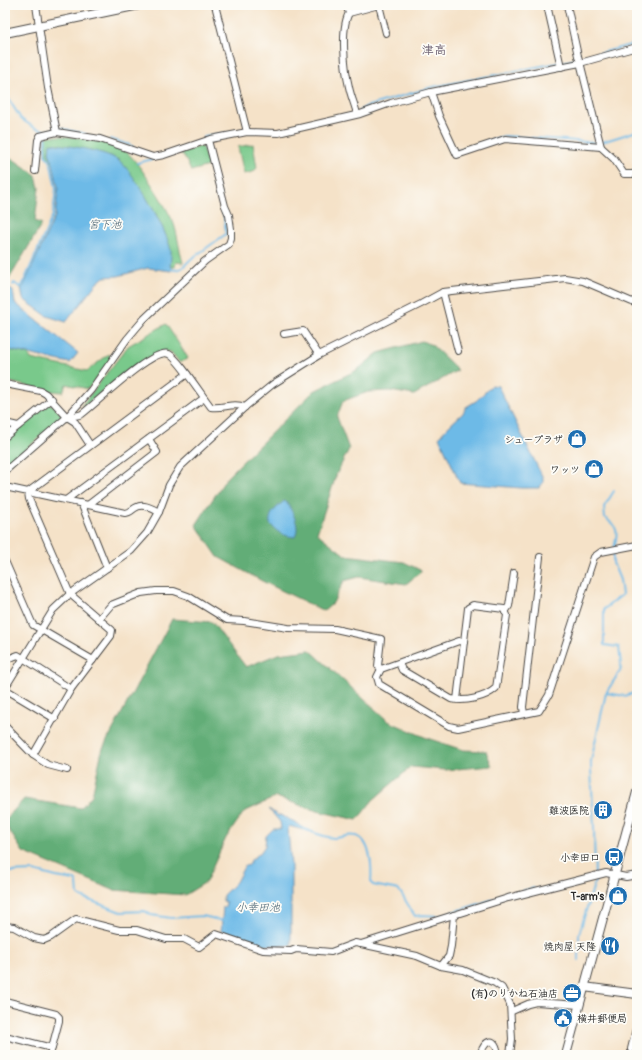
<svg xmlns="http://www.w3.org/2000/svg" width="642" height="1060" viewBox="0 0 642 1060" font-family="Pangolin,'Klee One',sans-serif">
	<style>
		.green { fill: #79c98b; stroke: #527a5b }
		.forest { fill: #62ad77; stroke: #466c51 }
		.water { fill: #6dbae7; stroke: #4c7289 }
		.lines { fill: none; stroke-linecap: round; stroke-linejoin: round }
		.stream { stroke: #6dbae7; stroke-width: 2 }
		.street-casing { stroke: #494643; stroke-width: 8 }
		.secondary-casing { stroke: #494643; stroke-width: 10 }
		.street { stroke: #fff; stroke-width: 6 }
		.secondary { stroke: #fff; stroke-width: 8 }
		.labels { text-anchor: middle; stroke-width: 3.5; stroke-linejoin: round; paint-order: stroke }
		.poi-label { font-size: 10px; font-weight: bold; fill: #2b2b2b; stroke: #fdfcf7; text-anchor: end }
		.water-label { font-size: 11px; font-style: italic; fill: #425d6d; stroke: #fdfcf7 }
		.quarter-label { font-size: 12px; font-weight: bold; fill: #665a6c; stroke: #fdfcf7 }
	</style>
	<rect width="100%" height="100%" fill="#fdfcf7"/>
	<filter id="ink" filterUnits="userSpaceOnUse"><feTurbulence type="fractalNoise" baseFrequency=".025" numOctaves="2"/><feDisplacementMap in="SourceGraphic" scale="8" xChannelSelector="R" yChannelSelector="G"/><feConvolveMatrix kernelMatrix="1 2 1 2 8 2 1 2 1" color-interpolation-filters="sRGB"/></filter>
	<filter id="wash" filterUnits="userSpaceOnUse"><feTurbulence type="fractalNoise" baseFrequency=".012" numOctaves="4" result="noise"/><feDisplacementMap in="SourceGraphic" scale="16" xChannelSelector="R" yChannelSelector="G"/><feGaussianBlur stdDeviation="0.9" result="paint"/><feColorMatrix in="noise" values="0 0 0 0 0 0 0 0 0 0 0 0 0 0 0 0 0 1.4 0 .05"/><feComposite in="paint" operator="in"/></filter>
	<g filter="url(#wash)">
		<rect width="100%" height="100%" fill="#f5e2c8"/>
		<g class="green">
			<path d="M49,136C65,135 110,141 124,150C137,158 168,209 174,224C178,236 179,250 183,263L176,262L175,267H170C175,232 139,188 119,160C98,149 73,147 50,143L49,153L52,163L46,154V139Z"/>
			<path d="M253,144L257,168L253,172L244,174L238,147Z"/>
			<path d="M202,146L208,166L191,171L184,156L180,153Z"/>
			<path d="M166,324L188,358L180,363L171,352L166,351L161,352L137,365L83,407L82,405L128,346Z"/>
			<path d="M5,349L28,354L31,359L87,371L109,354L112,358L88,389L66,384L63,392L50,391L5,381Z"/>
			<path d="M48,404H52L62,415L61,418L5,468V440Z"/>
		</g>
		<g class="forest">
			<path d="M5,156L13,159L36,175L39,188L35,221L42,224L8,281L5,279Z"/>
			<path d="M422,341L432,345L458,370L414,395L390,391L368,392L343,401L337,417L349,449L337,473L317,533L345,555L404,562L422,571L406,584L359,577L344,581L333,603L324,611L262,581L218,557L196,525L227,477L314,391L357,370L378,353Z"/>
			<path d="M172,619L212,622L246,667L278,654L310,650L388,721L427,738L463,750L486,751L492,766L445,770L411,767L373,800L357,820L317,811L276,797L244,812L226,838L206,882L185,895L113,890L23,852L5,824V820L24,799L81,808L92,795L102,750Z"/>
		</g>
		<g class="water">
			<path d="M50,143C69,146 103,150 118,160C134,171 168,232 171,251C171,256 171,262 170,266L171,267V271L148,268L118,276L104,277L96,284L66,322L47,316L23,299L21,288L23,287L55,216L58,188L52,160L49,153Z"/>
			<path d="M5,285L13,291L15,303L78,353L70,363L5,349Z"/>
			<path d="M492,385L498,386L543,478V483L539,488H521L460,483L439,437L448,427L463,413L466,407L476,401Z"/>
			<path d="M284,501L287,502C292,512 301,526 295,537C283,536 278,533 270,524C268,513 277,508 284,501Z"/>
			<path d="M269,809L279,816L280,815L297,823L303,828V830L289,826L288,829L291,865V945L289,946L263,945L221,931L223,907H225L226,902L223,901V895L236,882L245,865L248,866L251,862L250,861L260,853L265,846L266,836L273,829H281L280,822Z"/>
		</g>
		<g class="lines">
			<g class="stream">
				<path d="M5,93L21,119L35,128L46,131L59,128L86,134"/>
				<path d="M359,111L365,107L432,87L583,58L637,43"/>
				<path d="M110,139L130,145L133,147"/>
				<path d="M204,141V136L229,133"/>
				<path d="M602,142L637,131"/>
				<path d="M457,150L459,151L504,136L565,140L597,143"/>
				<path d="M137,163L153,159"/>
				<path d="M170,269L175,270L182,268L191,259L226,234L224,216L204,144"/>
				<path d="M13,285L14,283L20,287L22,286L53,215L56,188L50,160L45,155L46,136"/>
				<path d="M614,491L604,507L605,518C619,527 618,533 614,548"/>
				<path d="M606,693L625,696L637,692"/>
				<path d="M301,828C310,831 325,838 334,838C341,838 348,834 356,836C372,841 372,870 371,883L373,885L399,890L415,916L423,915L440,916L501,897"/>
				<path d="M8,872L34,871L56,877L75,880L77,883L78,895L81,897L121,912L145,911L151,915L171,918L203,916L223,921"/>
				<path d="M522,891L534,888"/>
				<path d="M579,960V934L595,881L594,827L591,769V761L606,693L620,671L621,665L619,647L604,645V609L622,595L620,580L613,563V552"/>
				<path d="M623,1055L629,1051"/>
			</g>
		</g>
	</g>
	<g filter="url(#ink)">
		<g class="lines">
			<g class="street-casing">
				<g id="street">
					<path d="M36,5L48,88L57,132L100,139L153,157L164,155L211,139L247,132L278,133L360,114L391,103L431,92L580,63L637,47"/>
					<path d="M215,5L247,132"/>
					<path d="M346,5L349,13C340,29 345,70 349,87C351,97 355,105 357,114"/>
					<path d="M547,5L561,67"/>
					<path d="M567,5L578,56L581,66L601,147"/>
					<path d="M349,13L379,5L386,33"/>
					<path d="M431,92L439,116L457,155L505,139L601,147L614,159L624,174H632L637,173"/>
					<path d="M35,171L38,140L40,136L57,132"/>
					<path d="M443,292L458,351"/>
					<path d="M284,334L303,331L319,355"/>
					<path d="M187,374L28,492L29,499L70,594L99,619L111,605L141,593L156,591H174L188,596L227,620L244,621L288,628L335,629L381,639L378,666L381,669"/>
					<path d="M5,384L41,391L46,394L67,417L75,422L90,445"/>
					<path d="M67,417C72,416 78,416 82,414C96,404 153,347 169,354C179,359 202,396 211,407C223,409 233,402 245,407"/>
					<path d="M5,423L18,426"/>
					<path d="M5,437L52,399"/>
					<path d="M5,471L67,417L91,390L127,339L144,319L205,261L229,244L231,238V229L229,215L225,206L208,140"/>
					<path d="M5,487L125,513C131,513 132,509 137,507C143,503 153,509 159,512"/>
					<path d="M66,500L204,398"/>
					<path d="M81,503L107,568"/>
					<path d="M88,505L157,452L149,439"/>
					<path d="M5,561L33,625L93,660"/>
					<path d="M505,612L509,606L514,573"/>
					<path d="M464,642L459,641L381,669L377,677L379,684L449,726L458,728L539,711L549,695L594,557L601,552L637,545"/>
					<path d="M5,660L18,655L71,689"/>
					<path d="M399,663L402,670L451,699C465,702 485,698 496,688L507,615L504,609L473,605L468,608L457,700"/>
					<path d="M5,688L53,610L70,594L131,551L147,533L159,512L169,485L180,467L245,407L273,384L319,355L421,304L443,292L565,278L583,281L637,304"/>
					<path d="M5,689L55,719"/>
					<path d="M524,714L523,707L540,557"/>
					<path d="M5,726L33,755L48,765L67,770"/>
					<path d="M33,755L71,689L111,636L112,630L99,619"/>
					<path d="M5,926L14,927L34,938L44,940L51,937L76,919L119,930H137L166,939H184L199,947L216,934L263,950L291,951L296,949L331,952L355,943L361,944L417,956L441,966L463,970L495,983L502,988L510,1004L512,1039L510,1055"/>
					<path d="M361,944L508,898L606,873L626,877L637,875"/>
					<path d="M441,966L449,956L451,946L454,915"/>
					<path d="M5,1001L56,1014L59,1017V1021L50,1055"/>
					<path d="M512,1011L528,1004L536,1002L579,1005"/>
					<path d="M5,1036L52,1048"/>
					<path d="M631,1049L637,1025"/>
					<path d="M480,1055C485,1039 496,1035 498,1055"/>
				</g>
			</g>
			<g class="secondary-casing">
				<g id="secondary">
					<path d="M5,33L139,5"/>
					<path d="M584,987L637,994"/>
					<path d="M566,1055L637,792"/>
				</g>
			</g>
			<use href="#street" class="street"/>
			<use href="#secondary" class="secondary"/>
		</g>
	</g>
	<defs>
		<g id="shop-disc" transform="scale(1)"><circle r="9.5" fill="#1f6fb2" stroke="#fdfcf7"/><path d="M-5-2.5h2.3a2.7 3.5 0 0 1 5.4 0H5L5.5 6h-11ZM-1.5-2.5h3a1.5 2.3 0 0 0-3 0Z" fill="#fff"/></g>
		<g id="building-disc" transform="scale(1)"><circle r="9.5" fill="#1f6fb2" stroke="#fdfcf7"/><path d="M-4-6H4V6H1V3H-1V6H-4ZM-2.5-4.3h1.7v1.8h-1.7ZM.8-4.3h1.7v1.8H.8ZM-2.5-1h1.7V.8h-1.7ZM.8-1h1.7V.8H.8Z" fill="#fff"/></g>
		<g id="bus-disc" transform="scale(1)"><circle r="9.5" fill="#1f6fb2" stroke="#fdfcf7"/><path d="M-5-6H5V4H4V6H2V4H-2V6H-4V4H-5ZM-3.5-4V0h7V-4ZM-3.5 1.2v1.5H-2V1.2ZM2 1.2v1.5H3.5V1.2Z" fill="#fff"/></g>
		<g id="restaurant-disc" transform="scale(1)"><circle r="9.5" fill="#1f6fb2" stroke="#fdfcf7"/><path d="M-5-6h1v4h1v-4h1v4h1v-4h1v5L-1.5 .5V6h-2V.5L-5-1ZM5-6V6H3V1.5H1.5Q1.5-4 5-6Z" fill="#fff"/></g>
		<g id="office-disc" transform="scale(1)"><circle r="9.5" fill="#1f6fb2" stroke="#fdfcf7"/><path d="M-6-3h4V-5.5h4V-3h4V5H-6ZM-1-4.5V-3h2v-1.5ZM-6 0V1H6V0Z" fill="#fff"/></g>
		<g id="civic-disc" transform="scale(1)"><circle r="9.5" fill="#1f6fb2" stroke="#fdfcf7"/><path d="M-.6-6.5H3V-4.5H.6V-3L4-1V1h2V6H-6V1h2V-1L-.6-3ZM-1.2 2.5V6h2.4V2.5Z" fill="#fff"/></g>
	</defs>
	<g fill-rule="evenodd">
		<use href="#shop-disc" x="577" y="439"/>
		<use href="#shop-disc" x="594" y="469"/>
		<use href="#building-disc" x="603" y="810"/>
		<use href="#bus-disc" x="614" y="857"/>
		<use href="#shop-disc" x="618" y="896"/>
		<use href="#restaurant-disc" x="610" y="946"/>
		<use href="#office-disc" x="572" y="993"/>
		<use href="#civic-disc" x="563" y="1018"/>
	</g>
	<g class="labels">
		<g class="poi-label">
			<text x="563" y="443">シュープラザ</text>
			<text x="580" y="473">ワッツ</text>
			<text x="589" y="814">難波医院</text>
			<text x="600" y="861">小幸田口</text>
			<text x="604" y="900">T-arm's</text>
			<text x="596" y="950">焼肉屋 天隆</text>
			<text x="558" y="997">(有)のりかね石油店</text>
			<text x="577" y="1022" text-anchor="start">横井郵便局</text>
		</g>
		<g class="water-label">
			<text x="105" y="228">宮下池</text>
			<text x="258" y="911">小幸田池</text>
		</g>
		<g class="quarter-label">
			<text x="434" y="54">津高</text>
		</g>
	</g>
	<rect width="642" height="1060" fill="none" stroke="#fdfcf7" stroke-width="20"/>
</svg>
